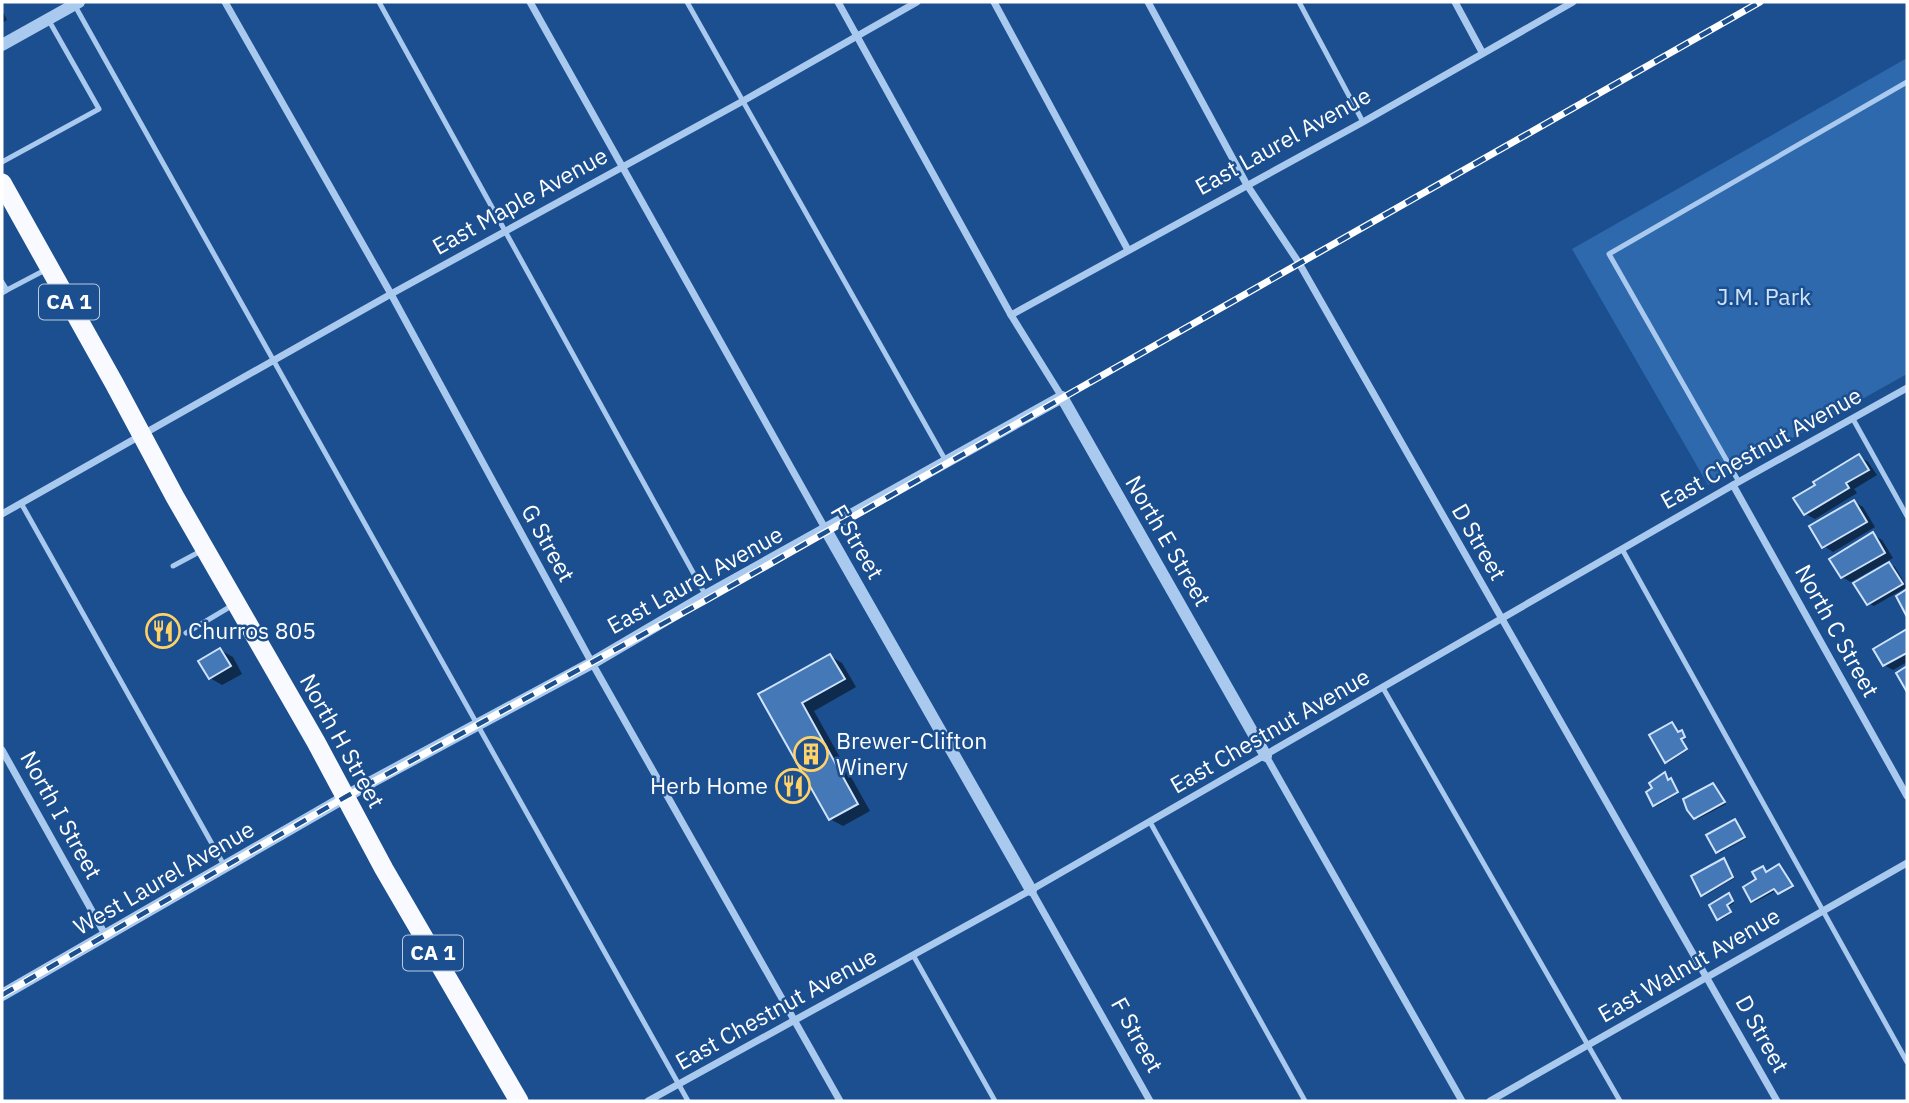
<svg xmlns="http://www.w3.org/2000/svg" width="1909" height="1103" viewBox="0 0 1909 1103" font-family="'IBM Plex Sans',sans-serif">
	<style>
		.green { fill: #2e69ad }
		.shadow { fill: #0007 }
		.building { fill: #4478b7; stroke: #cfe3fa; stroke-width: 2 }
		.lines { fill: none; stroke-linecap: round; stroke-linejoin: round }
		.service { stroke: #a9c9ee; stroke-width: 5 }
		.minor { stroke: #a9c9ee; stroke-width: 7 }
		.tertiary { stroke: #a9c9ee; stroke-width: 12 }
		.trunk { stroke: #f8faff; stroke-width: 19 }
		.rail-casing { stroke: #fff; stroke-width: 7 }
		.rail { stroke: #1b4f8f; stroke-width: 4.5; stroke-dasharray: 13; stroke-linecap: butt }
		.labels { text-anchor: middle; stroke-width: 5; stroke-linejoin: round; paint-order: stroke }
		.shield { fill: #1b4f8f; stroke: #bbcadd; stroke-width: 2 }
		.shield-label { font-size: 21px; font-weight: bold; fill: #fff }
		.street-label { font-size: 23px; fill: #fff; stroke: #1b4f8f }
		.park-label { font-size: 23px; fill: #cfe3fa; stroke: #1b4f8f }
		.poi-label { font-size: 23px; fill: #fff; stroke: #1b4f8f; text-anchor: start }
	</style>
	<rect width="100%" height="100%" fill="#1b4f8f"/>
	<path class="green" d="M1907,58V374L1708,485L1572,249Z"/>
	<g class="shadow">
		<path d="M2,10L7,20L2,23Z"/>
		<path d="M1859,456L1868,462L1877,475L1854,489L1857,493L1815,519L1806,514Z"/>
		<path d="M1854,502L1863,507L1875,527L1833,552L1824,546Z"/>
		<path d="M1873,534L1882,540L1893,558L1851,582L1842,577Z"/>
		<path d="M1889,564L1895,567L1907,587L1874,606L1868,603Z"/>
		<path d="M1907,631V662L1893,670L1884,665L1875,649Z"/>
		<path d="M220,650L233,657L242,674L222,685L210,678Z"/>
		<path d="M830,656L842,663L856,687L814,711L870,811L843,826L830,819L761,695Z"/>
		<path d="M1672,724L1679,733L1684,734L1686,738L1682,740L1688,750L1668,763L1666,761Z"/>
		<path d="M1665,775L1669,781L1673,782L1679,793L1657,806L1654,805Z"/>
		<path d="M1713,785L1726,804L1698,819L1695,818Z"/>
		<path d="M1735,821L1747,838L1720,853L1708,836Z"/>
		<path d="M1724,860L1735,878L1704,896L1702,895Z"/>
		<path d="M1779,866L1794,887L1781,894L1777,890L1755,902L1753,901L1763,869L1768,873Z"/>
		<path d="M1729,895L1734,903L1728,907L1732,913L1721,920L1719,918Z"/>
	</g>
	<g class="building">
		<path d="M1859,454L1869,470L1846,483L1849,488L1804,515L1793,498L1815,485L1813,482Z"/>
		<path d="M1854,500L1867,522L1822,548L1809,526Z"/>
		<path d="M1873,532L1885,553L1841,578L1829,559Z"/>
		<path d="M1889,562L1903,584L1867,605L1853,583Z"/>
		<path d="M1907,589V617L1896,596Z"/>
		<path d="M1907,629V653L1883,666L1873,649Z"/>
		<path d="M220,648L231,666L209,679L198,661Z"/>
		<path d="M830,654L845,679L802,703L858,804L829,820L758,694Z"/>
		<path d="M1907,666V692L1896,673Z"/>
		<path d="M1672,722L1678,732L1682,730L1685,737L1681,739L1687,749L1665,763L1649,735Z"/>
		<path d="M1665,772L1668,780L1671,778L1678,792L1653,806L1646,792L1652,788L1649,783Z"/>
		<path d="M1713,783L1725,802L1694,819L1687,810L1683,799Z"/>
		<path d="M1735,819L1745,837L1716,853L1706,835Z"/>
		<path d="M1724,858L1733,877L1701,896L1691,876Z"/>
		<path d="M1779,864L1793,886L1778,894L1774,889L1751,902L1743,887L1756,879L1752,872L1763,866L1766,872Z"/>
		<path d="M1729,893L1733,901L1727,905L1731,912L1717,920L1709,905Z"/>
	</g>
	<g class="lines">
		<g class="service">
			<path d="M379,2L706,596"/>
			<path d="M687,2L947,463"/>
			<path d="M1299,2L1363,122"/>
			<path d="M74,4L688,1101"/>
			<path d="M2,162L99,109L48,19"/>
			<path d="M2,282L7,290L2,293"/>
			<path d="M7,290L47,269"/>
			<path d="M1853,419L1907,516"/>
			<path d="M1739,482L1609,254L1907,82"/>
			<path d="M21,503L225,867"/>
			<path d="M1622,549L1907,1062"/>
			<path d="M173,566L201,551"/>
			<path d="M186,633L233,605"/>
			<path d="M1383,688L1620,1101"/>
			<path d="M1150,822L1305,1101"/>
			<path d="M913,955L995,1101"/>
		</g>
		<g class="minor">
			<path d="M225,2L391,294L592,663L840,1101"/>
			<path d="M530,2L826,530"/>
			<path d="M838,2L1011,315L1062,397"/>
			<path d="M994,2L1128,250"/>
			<path d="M1148,2L1247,185L1299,263L1777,1101"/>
			<path d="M1455,2L1482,52"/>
			<path d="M1011,315L1363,122L1573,2"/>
			<path d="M1733,485L1907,796"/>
			<path d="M2,514L391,294L743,101L917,2"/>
			<path d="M2,750L106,936"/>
			<path d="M1266,756L1462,1101"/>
			<path d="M1031,890L1150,1101"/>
			<path d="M648,1101L1031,890L1733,485L1907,388"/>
			<path d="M1490,1101L1907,863"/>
		</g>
		<g class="tertiary">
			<path d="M2,45L79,2"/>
			<path d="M826,530L1031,890"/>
			<path d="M2,995L373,781L592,663L706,596L1062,397L1266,756"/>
		</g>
		<path class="trunk" d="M2,183L114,383L175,497L316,742L384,869L519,1101"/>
		<g class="rail-casing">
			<path id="rail" d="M2,995L347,796L708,599L1760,2"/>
		</g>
		<use href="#rail" class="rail"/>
	</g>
	<defs>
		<g id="restaurant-ring" transform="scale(1.75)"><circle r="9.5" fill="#1b4f8f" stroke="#ffd166" stroke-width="1.5"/><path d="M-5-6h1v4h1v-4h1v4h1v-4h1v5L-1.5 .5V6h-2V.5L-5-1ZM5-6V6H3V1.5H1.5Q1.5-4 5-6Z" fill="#ffd166"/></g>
		<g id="building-ring" transform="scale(1.75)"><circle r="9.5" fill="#1b4f8f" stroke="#ffd166" stroke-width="1.5"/><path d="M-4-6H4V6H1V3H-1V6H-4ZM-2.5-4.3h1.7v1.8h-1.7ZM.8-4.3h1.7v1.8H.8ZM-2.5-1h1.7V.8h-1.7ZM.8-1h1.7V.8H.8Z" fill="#ffd166"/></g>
	</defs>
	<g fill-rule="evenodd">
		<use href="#restaurant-ring" x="163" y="631"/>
		<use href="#building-ring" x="811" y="754"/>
		<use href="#restaurant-ring" x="793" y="786"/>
	</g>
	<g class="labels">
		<g class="shield">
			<rect x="39" y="284.5" width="60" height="35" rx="5"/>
			<rect x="403" y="935.5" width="60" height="35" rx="5"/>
		</g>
		<g class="shield-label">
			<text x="69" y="309">CA 1</text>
			<text x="433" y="960">CA 1</text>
		</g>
		<g class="street-label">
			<text transform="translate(1283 141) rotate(-29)" y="8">East Laurel Avenue</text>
			<text transform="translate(520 201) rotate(-29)" y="8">East Maple Avenue</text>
			<text transform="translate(1761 448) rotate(-29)" y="8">East Chestnut Avenue</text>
			<text transform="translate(1168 541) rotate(60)" y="8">North E Street</text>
			<text transform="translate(857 542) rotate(60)" y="8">F Street</text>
			<text transform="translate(1479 542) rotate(60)" y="8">D Street</text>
			<text transform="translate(548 543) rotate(61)" y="8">G Street</text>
			<text transform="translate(695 580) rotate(-29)" y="8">East Laurel Avenue</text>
			<text transform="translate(1837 631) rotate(61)" y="8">North C Street</text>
			<text transform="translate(1270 731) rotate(-30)" y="8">East Chestnut Avenue</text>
			<text transform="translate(342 741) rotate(61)" y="8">North H Street</text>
			<text transform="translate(61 815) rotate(61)" y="8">North I Street</text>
			<text transform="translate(164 878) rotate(-30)" y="8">West Laurel Avenue</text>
			<text transform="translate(1689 965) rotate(-30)" y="8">East Walnut Avenue</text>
			<text transform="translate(776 1009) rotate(-29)" y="8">East Chestnut Avenue</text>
			<text transform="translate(1762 1034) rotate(61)" y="8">D Street</text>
			<text transform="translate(1137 1035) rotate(61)" y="8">F Street</text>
		</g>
		<g class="park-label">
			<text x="1764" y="305">J.M. Park</text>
		</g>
		<g class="poi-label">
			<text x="188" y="639">Churros 805</text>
			<text x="836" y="749">Brewer-Clifton<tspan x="836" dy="26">Winery</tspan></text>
			<text x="768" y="794" text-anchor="end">Herb Home</text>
		</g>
	</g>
	<rect width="1909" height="1103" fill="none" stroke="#ffffff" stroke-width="7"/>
</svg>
